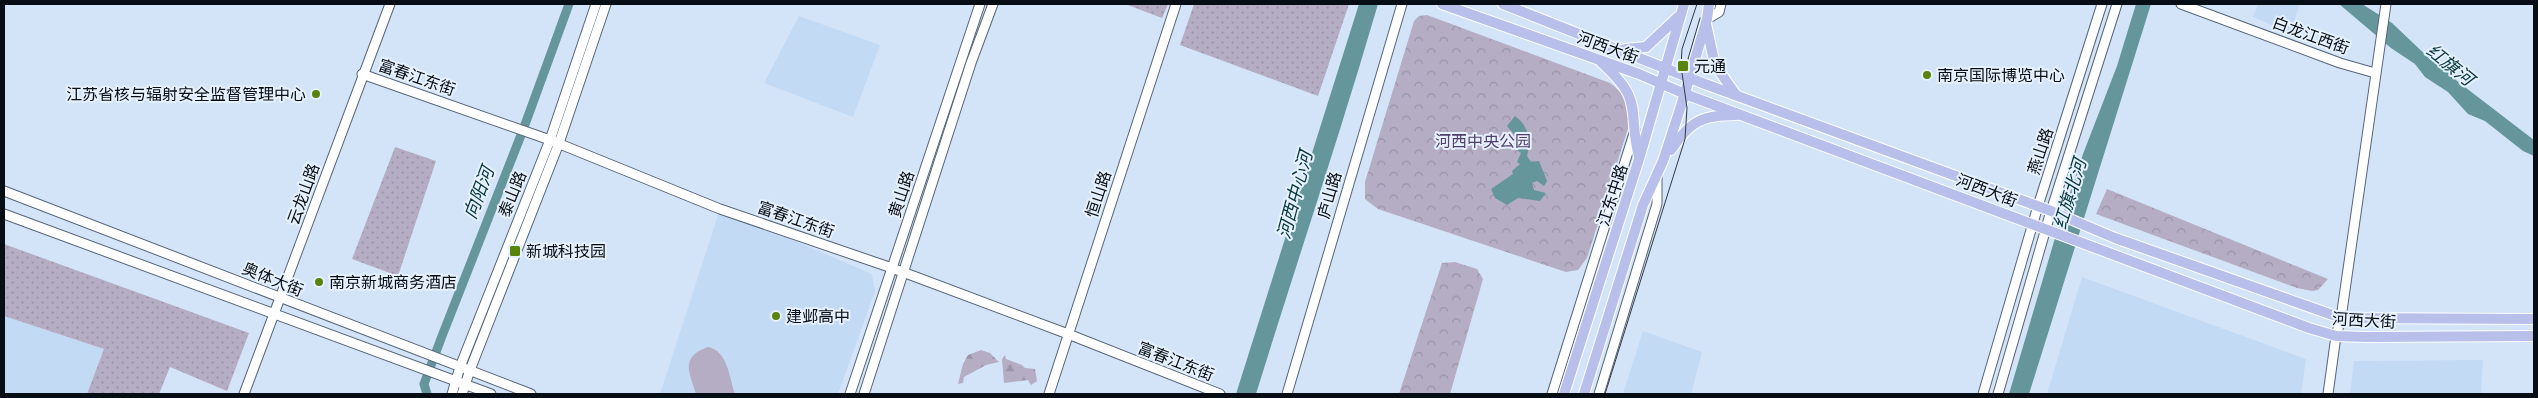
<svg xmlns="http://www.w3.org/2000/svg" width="2538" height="398" viewBox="0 0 2538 398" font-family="'Exo 2','Noto Sans SC',sans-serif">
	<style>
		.built { fill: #c3daf4 }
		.grass { fill: url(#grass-dots) }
		.forest { fill: url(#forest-firs) }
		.park { fill: url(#park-crowns) }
		.pitch { fill: #b5adc4 }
		.water { fill: #64969b }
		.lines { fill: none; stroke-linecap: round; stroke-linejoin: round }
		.river { stroke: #64969b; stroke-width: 9 }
		.secondary-casing { stroke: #566577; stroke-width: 11 }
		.primary-casing { stroke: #fff; stroke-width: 12 }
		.secondary { stroke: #fff; stroke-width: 9 }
		.primary { stroke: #b9bfeb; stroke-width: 10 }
		.tram { stroke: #323a44; stroke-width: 1 }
		.poi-dot { fill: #58830d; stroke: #e6f1fd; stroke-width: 2 }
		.labels { text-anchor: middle; stroke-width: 4; stroke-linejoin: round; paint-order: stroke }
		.street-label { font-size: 16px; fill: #070d14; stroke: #e6f1fd }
		.poi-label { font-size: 16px; fill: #070d14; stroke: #e6f1fd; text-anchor: start }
		.park-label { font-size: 16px; fill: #523e6f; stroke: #e6f1fd }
		.water-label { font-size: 18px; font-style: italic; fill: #05383c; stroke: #e6f1fd }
	</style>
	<defs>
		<pattern id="grass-dots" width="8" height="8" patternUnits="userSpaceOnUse" patternTransform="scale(1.25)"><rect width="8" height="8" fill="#b5adc4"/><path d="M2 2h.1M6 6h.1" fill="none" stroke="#9a94a8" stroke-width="1.8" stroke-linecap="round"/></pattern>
		<pattern id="forest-firs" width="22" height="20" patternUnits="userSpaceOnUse" patternTransform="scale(1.25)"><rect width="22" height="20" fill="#b5adc4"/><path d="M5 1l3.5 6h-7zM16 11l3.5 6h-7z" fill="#9a94a8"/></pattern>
		<pattern id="park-crowns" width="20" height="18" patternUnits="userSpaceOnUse" patternTransform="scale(1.25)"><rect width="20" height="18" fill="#b5adc4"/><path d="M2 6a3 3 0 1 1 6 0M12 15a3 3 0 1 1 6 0" fill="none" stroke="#9a94a8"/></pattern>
	</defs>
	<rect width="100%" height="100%" fill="#d3e4f9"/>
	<g class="built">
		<path d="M2258,4H2300L2290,33L2253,17Z"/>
		<path d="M799,16L880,45L853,117L764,83Z"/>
		<path d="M720,209L872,274L875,291L838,394H660Z"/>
		<path d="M2082,277L2306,359L2301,394H2047Z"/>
		<path d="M4,316L104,349L87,394H4Z"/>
		<path d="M1643,331L1702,352L1691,394H1623Z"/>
		<path d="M2483,360L2481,394H2350L2354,361Z"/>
	</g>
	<g class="grass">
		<path d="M1125,4H1168L1162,18Z"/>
		<path d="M1194,4H1349L1318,96L1180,45Z"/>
		<path d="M395,147L436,161L398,276L352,259Z"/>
		<path d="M4,244L249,333L227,391L170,367L159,394H87L104,349L4,316Z"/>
	</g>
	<g class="forest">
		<path d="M981,350L990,353L999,362L986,365L964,377L963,383L958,384L963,364L968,355Z"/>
		<path d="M1005,355L1006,359L1022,365L1025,368L1035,369L1037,381L1031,385L1028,380L1004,383L1002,359Z"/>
	</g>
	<g class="park">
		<path d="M1427,15L1610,83C1626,95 1631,106 1629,125L1587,258L1578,270L1566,272L1378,209L1365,199V182L1414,21L1419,16Z"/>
		<path d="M2107,189L2328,279L2318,290L2312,291L2297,288L2096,214Z"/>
		<path d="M1455,262L1477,269L1483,279L1450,394H1399L1442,263Z"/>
	</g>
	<path class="pitch" d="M708,347C728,351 729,377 735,394H696C689,371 680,357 708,347Z"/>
	<g class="water">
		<path d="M1359,4H1378C1340,135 1296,264 1256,394H1236Z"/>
		<path d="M2136,4H2151L2029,394H2009L2055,238L2083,154L2117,66Z"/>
		<path d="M2339,4H2362L2392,23L2431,60L2434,58L2438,65L2446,69L2457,81L2534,140V156L2523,151L2485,121L2468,114L2448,92L2425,77L2415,64L2391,48Z"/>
		<path d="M1515,116C1529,126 1531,141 1527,156L1531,162L1539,161L1547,181L1544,186L1537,181L1532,183L1534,190L1546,193L1540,201L1518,198L1507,205L1495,198L1491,189L1513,174L1512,171L1520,164L1517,162L1521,153L1518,151L1516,137L1507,126Z"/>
	</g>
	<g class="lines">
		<path class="river" d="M427,394L424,384L442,336L523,130L569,4"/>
		<g class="secondary-casing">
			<g id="secondary">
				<path d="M2181,4L2340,63L2375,73"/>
				<path d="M1707,19L1719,12L1721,4"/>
				<path d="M362,74L550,140L720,209L892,268L1068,334L1220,394"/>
				<path d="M4,191L531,394"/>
				<path d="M4,214L491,394"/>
				<path d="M244,394L390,4"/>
				<path d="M452,394L460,367L550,140L596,4"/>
				<path d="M462,394L470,370L559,143L606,4"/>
				<path d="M850,394L980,4"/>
				<path d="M864,394L971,63L993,4"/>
				<path d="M1049,394L1176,4"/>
				<path d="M1287,394L1402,4"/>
				<path d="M1552,394L1635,130"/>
				<path d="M1599,394L1657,204V177"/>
				<path d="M1983,394L2038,206L2102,4"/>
				<path d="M1998,394L2051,211L2117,4"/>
				<path d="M2328,394L2336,336L2341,318L2386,4"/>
			</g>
		</g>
		<g class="primary-casing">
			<g id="primary">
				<path d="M1442,4L1639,74L1685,94L2309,328L2336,336L2365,337L2534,336"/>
				<path d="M1503,4L1705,84L2051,211L2115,238L2341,318L2534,319"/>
				<path d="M1706,24L1715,65L1736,95"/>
				<path d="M1625,49L1646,47L1678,17"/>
				<path d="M1602,63C1645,102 1627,109 1639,157"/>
				<path d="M1671,150C1690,121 1702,115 1737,115"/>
				<path d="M1564,394L1639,159L1684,4"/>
				<path d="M1584,394L1643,205L1663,161L1681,106L1707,19L1709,4"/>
			</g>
		</g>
		<use href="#secondary" class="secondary"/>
		<use href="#primary" class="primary"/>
		<g class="tram">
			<path d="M1688,69V59L1700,18"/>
			<path d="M1605,394L1685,139L1687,108L1681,66L1682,49L1697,4"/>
		</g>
	</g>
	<g class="poi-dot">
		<rect x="1677" y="60" width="12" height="12" rx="2.5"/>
		<circle cx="1927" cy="75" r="5"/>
		<circle cx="316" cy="94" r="5"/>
		<rect x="509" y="245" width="12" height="12" rx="2.5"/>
		<circle cx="319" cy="282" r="5"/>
		<circle cx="776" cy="316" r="5"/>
	</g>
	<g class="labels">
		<g class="street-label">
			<text transform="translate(2311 35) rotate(20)" y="6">白龙江西街</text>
			<text transform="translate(1608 47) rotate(20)" y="6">河西大街</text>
			<text transform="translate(417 77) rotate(19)" y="6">富春江东街</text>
			<text transform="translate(2040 151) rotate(-72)" y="6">燕山路</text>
			<text transform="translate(1987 190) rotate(21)" y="6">河西大街</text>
			<text transform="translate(303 194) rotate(-70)" y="6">云龙山路</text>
			<text transform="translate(512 194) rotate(-68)" y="6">泰山路</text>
			<text transform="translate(901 194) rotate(-72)" y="6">黄山路</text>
			<text transform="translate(1098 194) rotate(-72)" y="6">恒山路</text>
			<text transform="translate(1329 195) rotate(-74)" y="6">庐山路</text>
			<text transform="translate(1612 195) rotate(-72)" y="6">江东中路</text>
			<text transform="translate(796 219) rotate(19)" y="6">富春江东街</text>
			<text transform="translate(273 279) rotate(22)" y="6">奥体大街</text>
			<text transform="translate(2364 320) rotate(3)" y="6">河西大街</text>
			<text transform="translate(1176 361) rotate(21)" y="6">富春江东街</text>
		</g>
		<g class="poi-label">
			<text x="1694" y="72">元通</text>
			<text x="1937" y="81">南京国际博览中心</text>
			<text x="306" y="100" text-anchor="end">江苏省核与辐射安全监督管理中心</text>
			<text x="526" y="257">新城科技园</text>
			<text x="329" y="288">南京新城商务酒店</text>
			<text x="786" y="322">建邺高中</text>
		</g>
		<g class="park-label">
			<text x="1483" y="147">河西中央公园</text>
		</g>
		<g class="water-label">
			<text transform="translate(2450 65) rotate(39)" y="6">红旗河</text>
			<text transform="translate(479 193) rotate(-69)" y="6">向阳河</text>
			<text transform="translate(2070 194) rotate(-73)" y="6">红旗北河</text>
			<text transform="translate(1295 195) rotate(-75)" y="6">河西中心河</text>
		</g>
	</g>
	<rect width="2538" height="398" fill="none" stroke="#070d14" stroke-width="10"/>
</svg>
